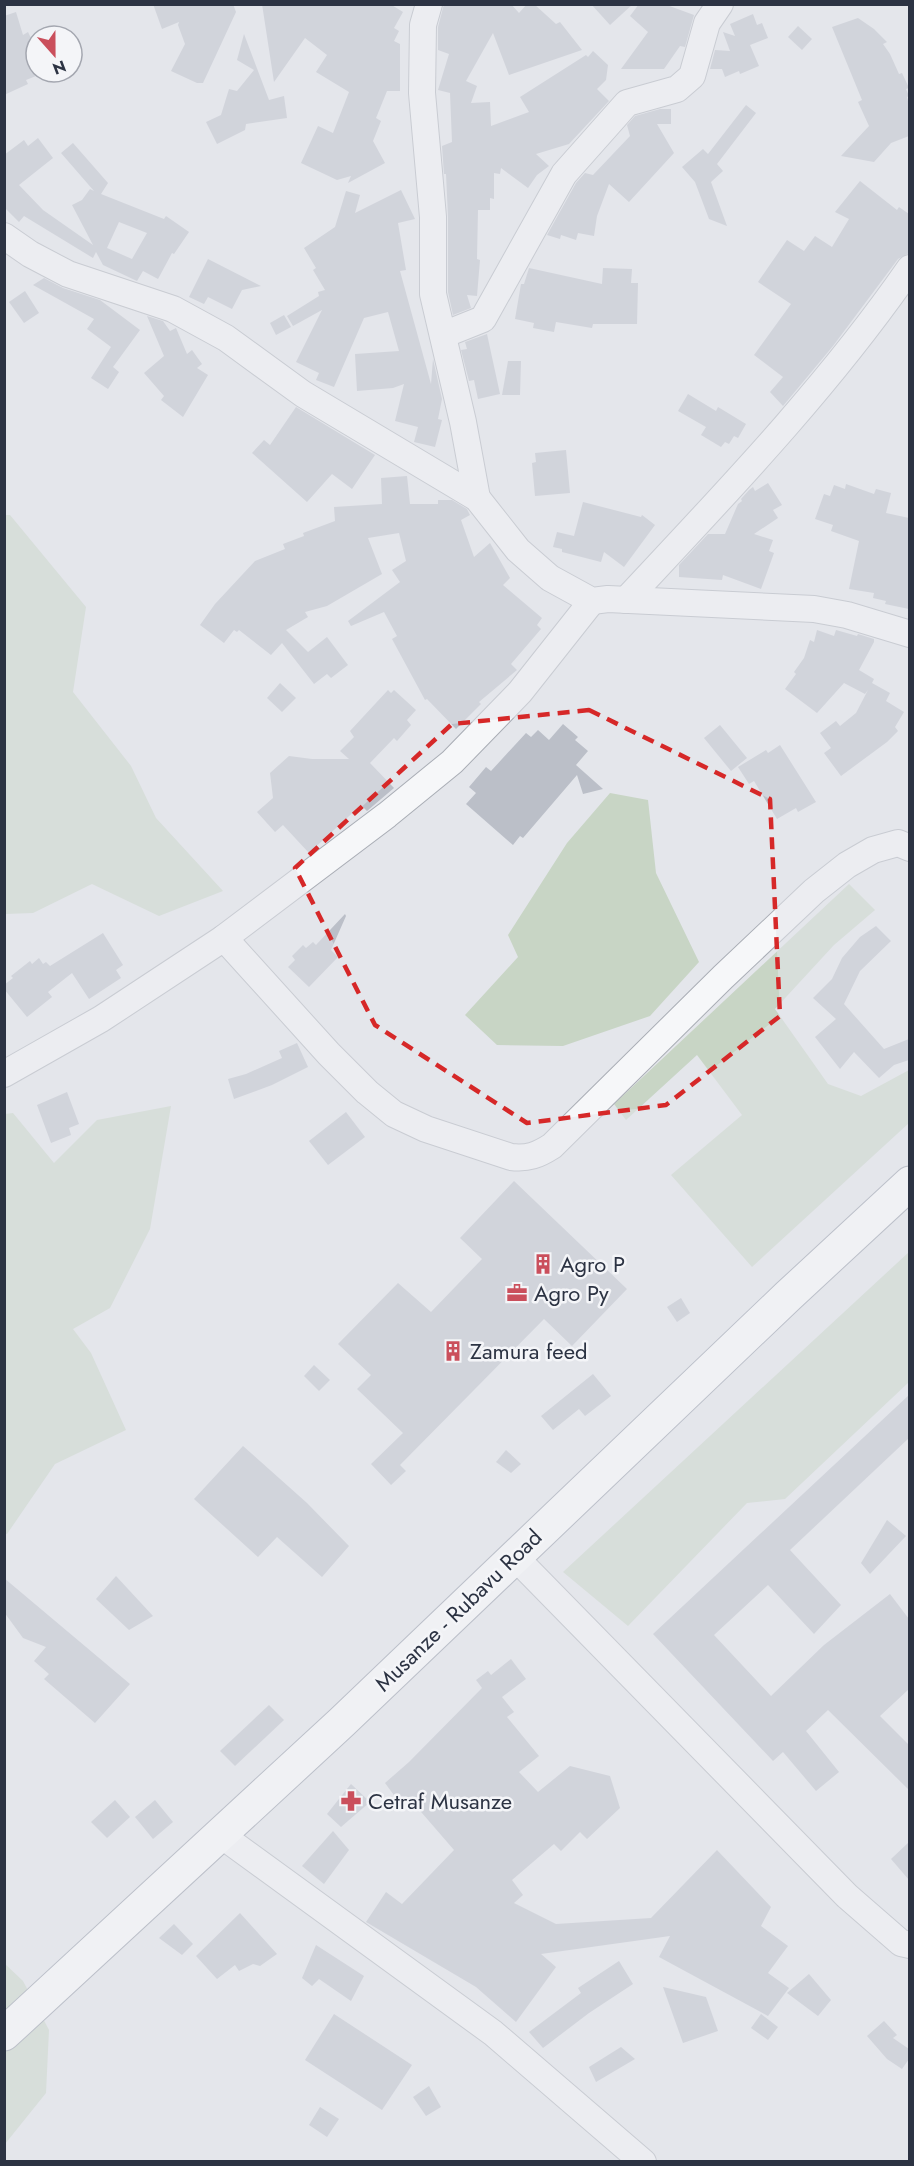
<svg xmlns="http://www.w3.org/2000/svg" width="914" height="2166" viewBox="0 0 914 2166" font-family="Jost,sans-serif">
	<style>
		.green { fill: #c8d5c5 }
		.building { fill: #bbbfc8; fill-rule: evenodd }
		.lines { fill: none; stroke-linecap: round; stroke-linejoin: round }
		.minor-casing { stroke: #a9adb5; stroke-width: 28 }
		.highway-casing { stroke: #8c93a1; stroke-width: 35 }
		.minor { stroke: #f6f7f9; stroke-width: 26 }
		.highway { stroke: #fff; stroke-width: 33 }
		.marked { fill: none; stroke: #d62828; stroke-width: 4.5; stroke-dasharray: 12 8; stroke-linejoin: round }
		.labels { text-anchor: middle; stroke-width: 5; stroke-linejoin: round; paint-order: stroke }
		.poi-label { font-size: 22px; fill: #2c3343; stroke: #f4f5f8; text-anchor: start }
		.street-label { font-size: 22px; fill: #2c3343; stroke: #f4f5f8 }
	</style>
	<rect width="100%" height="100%" fill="#e4e6eb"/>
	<g class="green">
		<path d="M4,515H10L86,607L73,692L131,766L156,818L223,891L159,916L92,884L33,913L5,914Z"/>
		<path d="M610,793L648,800L656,873L699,962L650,1016L563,1046L497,1045L465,1015L518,957L508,935L567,843Z"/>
		<path d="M849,884L875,910L834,945L775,1009L828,1084L861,1096L909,1070V1123L752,1267L671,1175L742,1115L697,1055L626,1120L614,1104Z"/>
		<path d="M171,1106L150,1229L110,1308L73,1329L91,1353L126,1430L55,1464L7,1534L4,1533L5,1114L13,1113L54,1163L97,1120Z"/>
		<path d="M909,1252V1382L785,1499L747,1503L628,1626L563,1572Z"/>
		<path d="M4,1963L23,1981L49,2030L46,2093L5,2144Z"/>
	</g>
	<g class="building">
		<path d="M153,4H233L236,12L203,83H197L171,71L185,44L178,25L179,22L162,29Z"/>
		<path d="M262,4H390L403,12L394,28L399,31L394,41L400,44V91H387L376,118L381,121L373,141L385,163L348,183L351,176L337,180L301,163L318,126L333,133L349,92L316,72L327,55L305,38L274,82Z"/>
		<path d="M444,4H511L519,13L527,4H534L556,24L560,22L582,50L509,75L493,33L466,81L477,86L471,103L490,102L491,126L529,112L520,97L586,55L588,57L593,51L608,65L606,80L597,89L609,101L569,144L536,154L549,166L537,175L528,188L501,168L500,174L494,173V199L490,198V210H478L477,259L480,260L477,296L467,295L471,308L453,315L448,292V217L446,174H444L442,146L452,142L450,93L438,90L449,54L438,50V27Z"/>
		<path d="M591,4H633L610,25Z"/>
		<path d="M639,4H664L694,15L685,47L680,46L664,69H621L648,32L630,16Z"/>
		<path d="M16,12L23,35L28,32L31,38L36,36V76L26,80L28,84L4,95V16Z"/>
		<path d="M753,14L757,25L762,23L768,38L750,45L759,66L740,74L739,71L725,77L722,69H710L715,50L730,51L723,32L735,36L730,24Z"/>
		<path d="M858,18L874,29L887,42L883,44L890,54L899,74L902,73L909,88L906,89L909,96L907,97L909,105V136L891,143L874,162L841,156L869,126L858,102L862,100L832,27Z"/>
		<path d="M798,26L812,39L802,50L788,37Z"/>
		<path d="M244,34L269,100L284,96L287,118L246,124L245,130L217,144L206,122L221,115L229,89L237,91L254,70L237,60Z"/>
		<path d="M746,105L756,113L717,164L723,171L711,182L727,226L709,219L695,182L682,167L703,149L708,154Z"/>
		<path d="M660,109H671V124H657L674,153L629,202L609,184L597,216L594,236L578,233L576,240L561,235L560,239L547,235L576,183L585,173L593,175L630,136L627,125L635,116Z"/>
		<path d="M38,138L53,158L19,185L43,210L93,245L72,205L82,200L90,189L94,191L61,153L73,143L108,183L101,194L164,219L166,216L189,232L174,254L172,253L158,279L143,271L137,281L103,265L96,252L93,258L24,216L19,222L4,207V155L24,140L28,146ZM119,222L147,233L132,259L107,248Z"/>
		<path d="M860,181L897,210L899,207L909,214V253L898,259L833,346L783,406L770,392L783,377L754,355L791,304L758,282L787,240L804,251L815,236L832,247L849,219L835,212Z"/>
		<path d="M401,190L415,219L398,223L406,270L400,271L431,384L433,359L442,399L438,419L442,420L435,447L414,442L418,427L395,421L404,384L393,388L357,391L355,354L399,351L388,312L364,318L334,387L316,380L319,373L296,362L322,310L293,326L287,316L319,296L318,292L325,290L313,270L316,268L304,248L335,227L346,191L360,195L355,213Z"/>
		<path d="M208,259L261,286L242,290L232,309L208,297L204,304L189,297Z"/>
		<path d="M529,268L602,284L603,268L632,269L631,283H638L637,324H593L592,328L556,322L554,332L533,328L534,323L515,319L521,284H524Z"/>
		<path d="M44,278L63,288L100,300L140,330L113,367L119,372L108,389L91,378L111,347L87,329L94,319L33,285Z"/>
		<path d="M25,291L39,313L24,323L9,302Z"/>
		<path d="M284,315L291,327L276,335L270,323Z"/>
		<path d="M147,316L163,321L170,331L176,328L187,354L192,350L202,364L197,368L208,375L183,417L161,400L164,396L144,373L164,356Z"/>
		<path d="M487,334L500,394L478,399L474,380L469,381L461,350L467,349L465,342Z"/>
		<path d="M508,361H521L520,395H502Z"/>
		<path d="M688,394L716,411L718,407L746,424L738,438L734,436L729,444L725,442L721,447L701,435L706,427L678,411Z"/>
		<path d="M296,407L375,455L352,489L332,474L307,502L252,453L264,440L270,445Z"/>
		<path d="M566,450L570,493L535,496L532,463L536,462L535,453Z"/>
		<path d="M407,476L410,504H438V500H452L467,509L470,515L461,520L474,557L490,543L510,578L503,585L542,618L537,625L541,629L511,664L517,670L479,702L481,704L456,729L427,699L425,700L392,639L397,636L384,612L351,626L348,621L400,582L392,570L406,561L399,533L368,538L382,574L327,606L305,612L308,617L286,630L308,652L327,637L348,665L331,678L327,674L314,684L282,643L271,655L239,630L237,632L234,630L224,643L200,625L215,604L255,561L285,549L283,544L304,536L303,533L335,521L334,507L382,504L381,478Z"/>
		<path d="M768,483L782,505L773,510L778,518L754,534L773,540L769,551L774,553L761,589L723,575L722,580L679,577V565L708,534H725L738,504L742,501L741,499L749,490L753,487L755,491Z"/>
		<path d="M846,484L874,494L876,489L891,493L886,513L909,518V609L885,604L886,601L873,598L874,593L849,589L859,541L831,531L833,525L815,519L824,494L830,496L834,485L845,489Z"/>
		<path d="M583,502L641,517L642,515L655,525L624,567L604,552L601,562L562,552V549L553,547L557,532L574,536Z"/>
		<path d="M817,630L834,636L836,630L857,636L858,634L874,639V642L859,670L874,679L872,683L890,693L886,701L904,712L895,727L898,731L887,742L841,776L824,753L831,748L820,733L836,721L840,726L856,713L868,690L865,694L844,683L817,713L785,689L796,674L794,672L804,658L810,640L814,642Z"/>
		<path d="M280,683L296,698L282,712L267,698Z"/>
		<path d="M388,690L391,693L394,690L416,710L407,720L411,725L397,741L394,738L370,763L394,788L367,811L361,805L309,853L283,825L275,832L257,812L273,798L270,773L289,756L312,759H349L340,751L354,737L350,731Z"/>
		<path d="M563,724L578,737L575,740L588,751L576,765L603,789L583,794L577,775L523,838L520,836L513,845L466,804L476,793L469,787L486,767L491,771L526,733L531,737L538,730L549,740Z"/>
		<path d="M720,725L747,758L731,771L704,738Z"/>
		<path d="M780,745L816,802L798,812L796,808L777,819L754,781L749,784L738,767L766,750L768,753Z"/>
		<path d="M345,914L346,916L331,950L338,957L309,987L288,967L295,960L292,956L303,945L306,948L313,942L316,945Z"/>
		<path d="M876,926L891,941L860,971L844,1004L884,1049L909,1039V1060L894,1065L879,1078L854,1052L840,1069L815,1037L836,1019L813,998L832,979L842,958L860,937Z"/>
		<path d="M103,933L123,965L116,970L121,978L89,999L72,973L48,992L52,997L27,1017L4,989V985L13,978L11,976L30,961L32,964L39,958L43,964L46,962L50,966Z"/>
		<path d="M297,1043L308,1067L272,1085L234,1099L228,1079L246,1074L282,1058L279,1051Z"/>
		<path d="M67,1092L79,1124L69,1128L71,1135L51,1143L37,1105Z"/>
		<path d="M346,1112L365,1137L328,1165L309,1141Z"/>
		<path d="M514,1181L627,1289L572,1346L544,1319L400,1465L406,1471L391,1485L371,1464L403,1433L357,1389L371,1375L338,1344L398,1283L431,1312L482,1259L460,1238Z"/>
		<path d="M681,1298L690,1313L677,1322L667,1307Z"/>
		<path d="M314,1365L330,1380L319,1391L304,1376Z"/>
		<path d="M593,1374L611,1396L585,1416L579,1409L553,1430L541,1416Z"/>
		<path d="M909,1395V1438L790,1550L841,1605L814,1634L768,1585L714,1635L771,1696L824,1645L890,1594L909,1619V1689L880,1716L909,1745V1790L828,1710L806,1731L839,1772L816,1791L783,1752L773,1761L653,1634Z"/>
		<path d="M243,1446L307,1503L349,1546L322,1577L277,1537L258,1557L194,1499Z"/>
		<path d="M506,1450L521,1464L511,1473L496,1462Z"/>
		<path d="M887,1520L906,1536L870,1574L861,1563Z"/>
		<path d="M116,1576L153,1616L129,1630L96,1599Z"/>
		<path d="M4,1578L130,1684L95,1723L44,1679L49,1674L34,1661L46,1647L23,1638L4,1612Z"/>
		<path d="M511,1659L526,1679L502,1697L514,1712L507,1717L539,1756L519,1772L538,1792L570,1766L610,1776L620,1808L587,1839L580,1832L561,1851L554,1844L512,1880L523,1895L514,1903L556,1924L651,1918L717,1850L771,1907L761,1926L788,1946L768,1973L789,1988L768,2016L659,1957L670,1936L541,1954L556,1967L516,2022L476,1987L366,1922L386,1892L402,1904L454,1850L409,1798L399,1802L385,1783L409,1762L482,1688L476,1680L488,1671L491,1675Z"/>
		<path d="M269,1705L284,1720L235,1766L220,1751Z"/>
		<path d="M351,1784L370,1802L341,1827L327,1814Z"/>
		<path d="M115,1800L130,1817L107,1838L91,1822Z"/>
		<path d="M155,1800L173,1822L153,1839L135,1817Z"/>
		<path d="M333,1831L349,1850L324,1884L302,1866Z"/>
		<path d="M909,1842V1880L891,1859Z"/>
		<path d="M240,1913L277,1954L260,1966L253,1964L239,1971L235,1965L217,1979L196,1956Z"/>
		<path d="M174,1924L193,1944L182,1955L159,1938Z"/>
		<path d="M316,1945L364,1976L351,2001L319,1979L312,1986L302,1978Z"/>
		<path d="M619,1961L633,1984L589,2013L543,2048L529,2032L581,1993L578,1988Z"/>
		<path d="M809,1974L831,2000L818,2016L787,1993Z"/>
		<path d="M663,1987L706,1997L718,2031L683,2043Z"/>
		<path d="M334,2014L412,2065L382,2110L305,2060Z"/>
		<path d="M761,2014L778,2027L768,2040L751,2028Z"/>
		<path d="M884,2021L897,2035L893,2038L909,2049V2059L902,2069L887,2059L867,2036Z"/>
		<path d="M621,2047L635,2059L596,2082L589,2067Z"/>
		<path d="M429,2086L441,2107L426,2116L413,2097Z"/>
		<path d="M320,2107L339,2119L327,2137L309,2125Z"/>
	</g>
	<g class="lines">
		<g class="minor-casing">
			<g id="minor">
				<path d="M429,4L423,25L422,93L433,217V294L463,422L477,498"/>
				<path d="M4,236L30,254L68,274L173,309L226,338L303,394L477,498L518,550L550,578L592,601L608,599L814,609L847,615L910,634"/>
				<path d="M443,335L483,319L564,174L627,103L677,89L692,76L707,23L720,4"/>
				<path d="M626,600C725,494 827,388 910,268"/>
				<path d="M224,938L329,1054L367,1092L394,1114L426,1129L511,1157C528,1159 538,1155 552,1146L723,977L814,891L847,865L873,850L898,843L910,848"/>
				<path d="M4,1074L101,1019L224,938L387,815L452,762L520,692L592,601"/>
				<path d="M514,1556L847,1896L901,1943L910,1945"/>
				<path d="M221,1835L493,2033L643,2162"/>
			</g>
		</g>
		<g class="highway-casing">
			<path id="highway" d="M4,2034L342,1722L788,1296L910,1183"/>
		</g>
		<use href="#minor" class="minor"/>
		<use href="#highway" class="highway"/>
	</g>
	<path d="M0 0H914V2166H0ZM589,710L770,799L780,1016L666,1105L527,1123L375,1025L295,868L452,724Z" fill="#e4e6eb" fill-opacity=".55" fill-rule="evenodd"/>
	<path class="marked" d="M589,710L770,799L780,1016L666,1105L527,1123L375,1025L295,868L452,724Z"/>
	<defs>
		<g id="building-bare" transform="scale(1.62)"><path d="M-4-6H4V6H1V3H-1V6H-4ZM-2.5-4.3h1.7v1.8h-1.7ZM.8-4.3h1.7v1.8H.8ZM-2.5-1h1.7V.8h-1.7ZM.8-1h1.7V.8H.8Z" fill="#ca4f5c" stroke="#f4f5f8" stroke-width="2.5" paint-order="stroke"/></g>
		<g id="office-bare" transform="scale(1.62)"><path d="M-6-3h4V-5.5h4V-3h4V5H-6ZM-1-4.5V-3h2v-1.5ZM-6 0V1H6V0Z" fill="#ca4f5c" stroke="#f4f5f8" stroke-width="2.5" paint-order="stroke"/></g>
		<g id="pharmacy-bare" transform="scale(1.62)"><path d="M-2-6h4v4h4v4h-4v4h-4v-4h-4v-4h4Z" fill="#ca4f5c" stroke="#f4f5f8" stroke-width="2.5" paint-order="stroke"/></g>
	</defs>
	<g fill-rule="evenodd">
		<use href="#building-bare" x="543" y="1264"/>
		<use href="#office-bare" x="517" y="1293"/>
		<use href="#building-bare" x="453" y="1351"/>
		<use href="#pharmacy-bare" x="351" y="1801"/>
	</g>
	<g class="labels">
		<g class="poi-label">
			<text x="560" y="1272">Agro P</text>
			<text x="534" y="1301">Agro Py</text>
			<text x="470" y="1359">Zamura feed</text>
			<text x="368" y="1809">Cetraf Musanze</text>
		</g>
		<g class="street-label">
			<text transform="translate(458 1610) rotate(-44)" y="8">Musanze - Rubavu Road</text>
		</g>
	</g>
	<rect width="914" height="2166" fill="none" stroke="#2c3343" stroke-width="12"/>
	<g transform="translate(54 54) rotate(159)"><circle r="28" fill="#f4f5f8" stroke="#a4a7b0" stroke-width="1.5"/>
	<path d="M0-4.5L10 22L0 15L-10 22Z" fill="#ca4f5c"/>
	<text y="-9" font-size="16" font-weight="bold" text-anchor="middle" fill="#2c3343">N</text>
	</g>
</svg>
